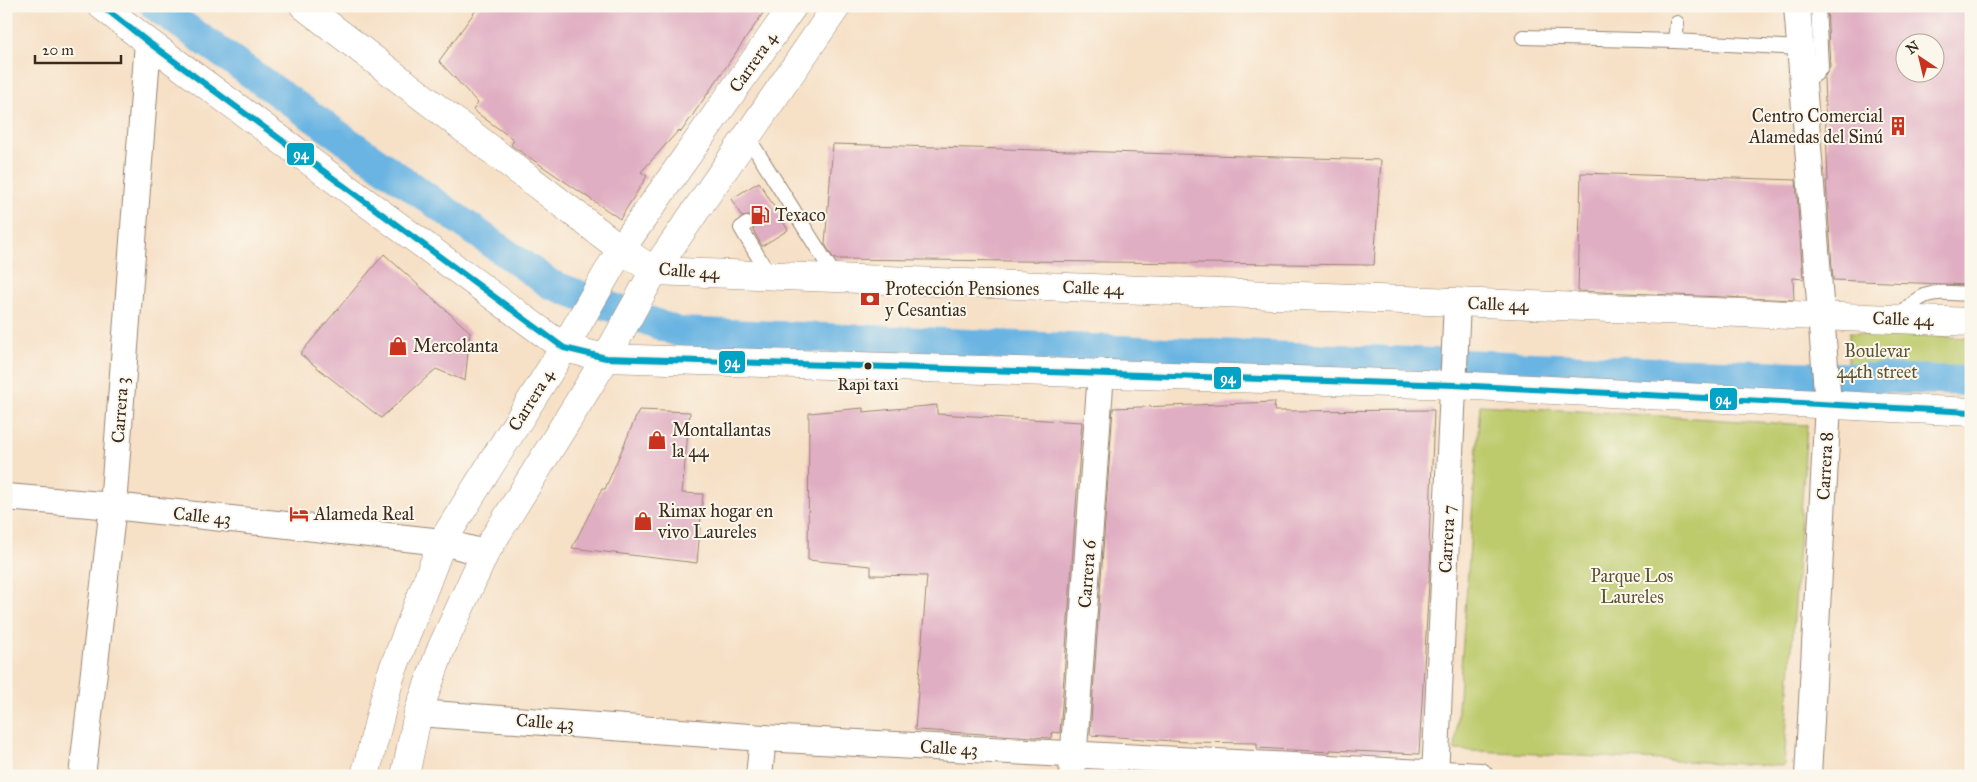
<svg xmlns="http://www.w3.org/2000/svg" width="1977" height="782" viewBox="0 0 1977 782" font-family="'IM FELL Great Primer',serif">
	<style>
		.green { fill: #becb6d; stroke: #7c7a46 }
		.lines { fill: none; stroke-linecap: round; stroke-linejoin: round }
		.canal { stroke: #69b4e2; stroke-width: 30 }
		.building { fill: #e0aec2; fill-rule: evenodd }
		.lane-casing { stroke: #988572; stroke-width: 16 }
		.street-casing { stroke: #988572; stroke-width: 28 }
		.secondary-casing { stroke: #988572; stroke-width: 29 }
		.lane { stroke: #fff; stroke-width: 14 }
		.street { stroke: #fff; stroke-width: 26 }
		.secondary { stroke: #fff; stroke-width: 28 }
		.bus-1-casing { stroke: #fbf7ec; stroke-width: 10 }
		.bus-1 { stroke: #03a3c5; stroke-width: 6 }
		.bus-dot { fill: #3b2a1e; stroke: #fbf7ec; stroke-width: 2 }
		.labels { text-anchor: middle; stroke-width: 4; stroke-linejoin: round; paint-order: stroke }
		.bus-label { font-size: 17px; fill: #3b2a1e; stroke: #fbf7ec }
		.street-label { font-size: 18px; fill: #3b2a1e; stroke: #fbf7ec }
		.poi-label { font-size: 18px; fill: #3b2a1e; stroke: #fbf7ec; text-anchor: start }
		.park-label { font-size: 18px; fill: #5c5232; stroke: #fbf7ec }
		.line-badge { stroke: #fbf7ec; stroke-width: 2 }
		.badge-label { font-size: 14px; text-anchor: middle; font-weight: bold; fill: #fff }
	</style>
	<rect width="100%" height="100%" fill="#fbf7ec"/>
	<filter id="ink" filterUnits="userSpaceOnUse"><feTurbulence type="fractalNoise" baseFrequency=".02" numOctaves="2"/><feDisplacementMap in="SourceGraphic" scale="10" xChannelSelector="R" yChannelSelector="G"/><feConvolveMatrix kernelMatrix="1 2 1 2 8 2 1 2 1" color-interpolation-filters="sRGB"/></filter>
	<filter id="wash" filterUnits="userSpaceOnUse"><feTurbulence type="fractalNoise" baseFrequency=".0096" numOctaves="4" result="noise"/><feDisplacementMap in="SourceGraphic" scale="20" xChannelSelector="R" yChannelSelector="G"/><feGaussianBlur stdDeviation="1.12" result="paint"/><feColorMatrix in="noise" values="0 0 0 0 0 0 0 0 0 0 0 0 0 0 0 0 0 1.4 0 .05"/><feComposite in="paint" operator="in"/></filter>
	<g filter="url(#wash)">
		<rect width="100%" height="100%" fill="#f6e0c6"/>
		<g class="green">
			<path d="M1849,333L1971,338V392L1847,388Z"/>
			<path d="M1480,405L1807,425L1784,766L1455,750Z"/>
		</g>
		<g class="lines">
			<path class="canal" d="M155,6L550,284L678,332L1657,372L1971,381"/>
		</g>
		<g id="blocks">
			<g class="building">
				<path d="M479,6H768L681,132L679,130L641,172L647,176L620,219L511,145L514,140L473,110L478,103L439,61Z"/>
				<path d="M1827,6H1971V285L1833,280L1826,181H1828L1824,78L1830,67ZM1904,42H1934V72H1904Z"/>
				<path d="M833,144L1381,160L1374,265L834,259L825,244Z"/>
				<path d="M1581,173L1796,180L1803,279L1793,278L1794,300L1578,291Z"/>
				<path d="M759,182L788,230L762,246L753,230L756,224L754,220L750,216L742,217L731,199Z"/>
				<path d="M384,254L470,332L465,381L436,369L381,418L300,354Z"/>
				<path d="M1275,402L1274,411L1434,410L1429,546L1431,547L1419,754L1330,750V752L1257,748V743L1186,742L1090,735L1113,408Z"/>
				<path d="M937,405V414L1082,422L1060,733L1052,732L1051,738L915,730L927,576L871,575V566L808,560L809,413L863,408V412Z"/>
				<path d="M639,410L690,412L682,493L703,494L697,563L572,548L602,489H605Z"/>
			</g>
		</g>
	</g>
	<g filter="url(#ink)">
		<use href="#blocks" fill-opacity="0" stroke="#988572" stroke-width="1"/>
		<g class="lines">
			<g class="lane-casing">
				<g id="lane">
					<path d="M1523,37L1675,41L1800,48"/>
					<path d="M1675,41L1677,23"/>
					<path d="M1802,82L1816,74L1821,67L1818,6"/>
					<path d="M747,136L836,278"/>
					<path d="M747,224L741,228L769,275"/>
					<path d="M1898,319C1924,288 1933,292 1971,294"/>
				</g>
			</g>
			<g class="street-casing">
				<g id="street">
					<path d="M1797,6L1828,404L1808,776"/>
					<path d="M6,497L113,506L442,542L485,553"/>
					<path d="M418,713L763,738L1480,776"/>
					<path d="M82,776L113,506L148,42"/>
					<path d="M759,776L763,738"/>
					<path d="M1072,776L1101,372"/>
					<path d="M1435,776L1457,303"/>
				</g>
			</g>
			<g class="secondary-casing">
				<g id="secondary">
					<path d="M102,6L148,42L564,348L606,358L1454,385L1971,412"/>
					<path d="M304,6L621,249L654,271L1971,322"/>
					<path d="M365,776L390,677L442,542L564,348L621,249L793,6"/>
					<path d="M405,776L418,713L441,649L485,553L606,358L654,271L837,6"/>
				</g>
			</g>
			<use href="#lane" class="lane"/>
			<use href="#street" class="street"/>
			<use href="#secondary" class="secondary"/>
			<g class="bus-1-casing">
				<path id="bus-1" d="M102,6L148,42L564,348L606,358L1454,385L1971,412"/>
			</g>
			<use href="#bus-1" class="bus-1"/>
		</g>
	</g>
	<defs>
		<g id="building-bare" transform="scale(1.5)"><path d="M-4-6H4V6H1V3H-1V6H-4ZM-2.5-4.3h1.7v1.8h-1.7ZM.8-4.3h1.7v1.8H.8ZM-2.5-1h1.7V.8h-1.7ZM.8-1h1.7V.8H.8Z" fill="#c8321e" stroke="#fbf7ec" stroke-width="2.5" paint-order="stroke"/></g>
		<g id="fuel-bare" transform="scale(1.5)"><path d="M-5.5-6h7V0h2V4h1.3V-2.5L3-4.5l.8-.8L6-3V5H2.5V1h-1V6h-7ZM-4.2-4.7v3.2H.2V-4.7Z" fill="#c8321e" stroke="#fbf7ec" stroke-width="2.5" paint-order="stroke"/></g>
		<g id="bank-bare" transform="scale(1.5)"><path d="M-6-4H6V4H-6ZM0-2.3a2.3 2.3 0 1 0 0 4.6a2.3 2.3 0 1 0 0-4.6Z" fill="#c8321e" stroke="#fbf7ec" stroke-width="2.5" paint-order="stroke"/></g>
		<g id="shop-bare" transform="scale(1.5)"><path d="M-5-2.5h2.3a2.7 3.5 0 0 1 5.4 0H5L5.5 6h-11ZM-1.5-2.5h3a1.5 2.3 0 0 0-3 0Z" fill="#c8321e" stroke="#fbf7ec" stroke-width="2.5" paint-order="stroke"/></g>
		<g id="hotel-bare" transform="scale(1.5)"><path d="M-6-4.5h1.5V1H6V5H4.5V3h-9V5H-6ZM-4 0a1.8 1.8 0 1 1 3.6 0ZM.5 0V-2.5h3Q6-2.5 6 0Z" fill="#c8321e" stroke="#fbf7ec" stroke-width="2.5" paint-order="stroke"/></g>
	</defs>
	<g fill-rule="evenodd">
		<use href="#building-bare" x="1898" y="126"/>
		<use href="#fuel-bare" x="760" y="215"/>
		<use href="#bank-bare" x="870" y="299"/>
		<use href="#shop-bare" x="398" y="346"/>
		<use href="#shop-bare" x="657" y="440"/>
		<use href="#hotel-bare" x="299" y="514"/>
		<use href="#shop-bare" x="643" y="521"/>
	</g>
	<circle class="bus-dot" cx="868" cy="366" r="4.5"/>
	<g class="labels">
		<g class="bus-label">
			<text x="868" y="390">Rapi taxi</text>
		</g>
		<g class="street-label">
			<text transform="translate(753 62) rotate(-55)" y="6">Carrera 4</text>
			<text transform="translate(689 271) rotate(4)" y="6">Calle 44</text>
			<text transform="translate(1093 288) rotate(2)" y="6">Calle 44</text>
			<text transform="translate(1498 304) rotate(2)" y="6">Calle 44</text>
			<text transform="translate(1903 319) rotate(2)" y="6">Calle 44</text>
			<text transform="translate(531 400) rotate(-58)" y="6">Carrera 4</text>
			<text transform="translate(120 410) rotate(-86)" y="6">Carrera 3</text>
			<text transform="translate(1825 466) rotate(-87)" y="6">Carrera 8</text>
			<text transform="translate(202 516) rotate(6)" y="6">Calle 43</text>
			<text transform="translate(1447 539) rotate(-87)" y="6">Carrera 7</text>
			<text transform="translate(1087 574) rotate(-86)" y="6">Carrera 6</text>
			<text transform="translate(545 722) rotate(4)" y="6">Calle 43</text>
			<text transform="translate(949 748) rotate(3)" y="6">Calle 43</text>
		</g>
		<g class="poi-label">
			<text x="1883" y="122" text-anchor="end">Centro Comercial<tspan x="1883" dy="21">Alamedas del Sinú</tspan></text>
			<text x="775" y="221">Texaco</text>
			<text x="885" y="295">Protección Pensiones<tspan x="885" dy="21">y Cesantias</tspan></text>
			<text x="413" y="352">Mercolanta</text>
			<text x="672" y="436">Montallantas<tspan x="672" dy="21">la 44</tspan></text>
			<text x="658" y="517">Rimax hogar en<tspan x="658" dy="21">vivo Laureles</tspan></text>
			<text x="314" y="520">Alameda Real</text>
		</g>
		<g class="park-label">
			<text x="1877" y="357">Boulevar<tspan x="1877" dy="21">44th street</tspan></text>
			<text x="1632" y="582">Parque Los<tspan x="1632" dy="21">Laureles</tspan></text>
		</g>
	</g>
	<g class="line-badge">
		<rect x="286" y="142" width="29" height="24" rx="5" fill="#03a3c5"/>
		<rect x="718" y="350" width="28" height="24" rx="5" fill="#03a3c5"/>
		<rect x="1213" y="366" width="29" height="24" rx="5" fill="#03a3c5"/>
		<rect x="1709" y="387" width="29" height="24" rx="5" fill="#03a3c5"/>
	</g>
	<g class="badge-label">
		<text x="301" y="159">94</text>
		<text x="732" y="367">94</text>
		<text x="1228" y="383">94</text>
		<text x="1723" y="404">94</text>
	</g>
	<rect width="1977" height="782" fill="none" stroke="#fbf7ec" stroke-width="25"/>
	<g transform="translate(1920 58) rotate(325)"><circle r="24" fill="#fbf7ec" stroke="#aea59a"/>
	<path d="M0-4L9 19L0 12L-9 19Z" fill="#c8321e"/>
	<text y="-8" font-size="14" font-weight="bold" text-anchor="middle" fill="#3b2a1e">N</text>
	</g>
	<path d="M35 55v8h86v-8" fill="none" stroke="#3b2a1e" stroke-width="2.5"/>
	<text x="42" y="55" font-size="15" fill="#3b2a1e" stroke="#fbf7ec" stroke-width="4" paint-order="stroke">20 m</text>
</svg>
